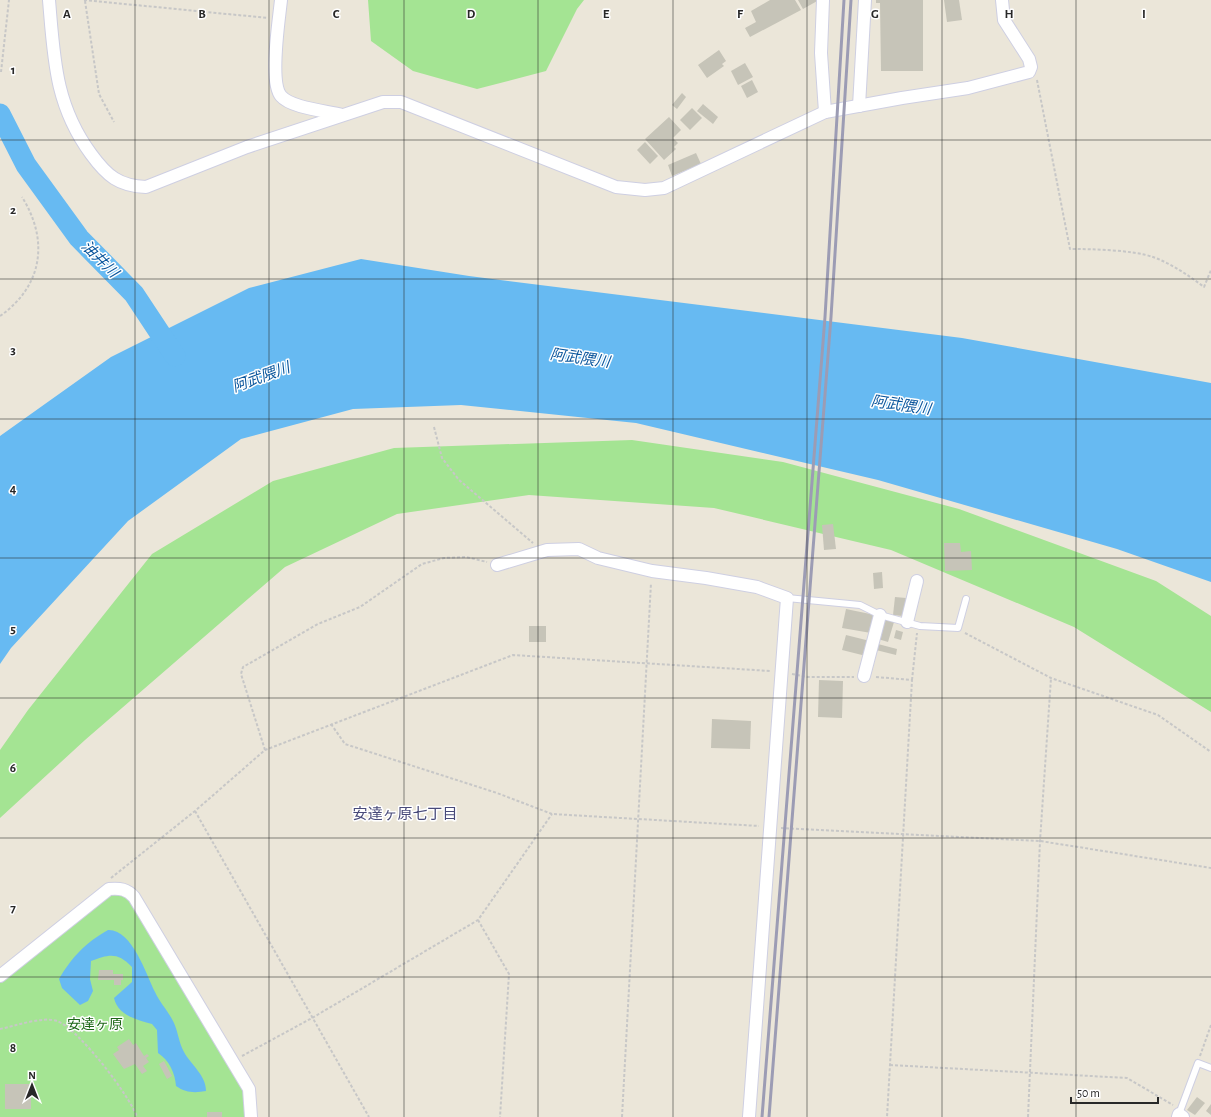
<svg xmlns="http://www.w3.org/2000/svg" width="1211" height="1117" viewBox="0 0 1211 1117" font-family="'Alegreya Sans','Noto Sans JP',sans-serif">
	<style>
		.green { fill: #a4e493 }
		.water { fill: #67baf2 }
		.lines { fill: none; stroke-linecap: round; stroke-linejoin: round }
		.river { stroke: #67baf2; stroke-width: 21 }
		.building { fill: #c6c4b8 }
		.service-casing { stroke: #cecfe2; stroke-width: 8 }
		.minor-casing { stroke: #cecfe2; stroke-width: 14 }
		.path { stroke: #c7c7c7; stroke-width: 2; stroke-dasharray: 3 2; stroke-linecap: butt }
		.service { stroke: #fff; stroke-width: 6 }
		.minor { stroke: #fff; stroke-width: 12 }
		.rail { stroke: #9c9cb4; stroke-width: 3 }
		.grid { fill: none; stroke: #282828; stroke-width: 1; stroke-opacity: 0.55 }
		.labels { text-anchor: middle; stroke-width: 3; stroke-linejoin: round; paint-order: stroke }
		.park-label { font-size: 14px; fill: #1d6717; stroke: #fff }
		.water-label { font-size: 15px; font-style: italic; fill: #09559c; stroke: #fff }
		.neighbourhood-label { font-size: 15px; fill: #484a7a; stroke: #fff }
		.grid-label { font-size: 13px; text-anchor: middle; font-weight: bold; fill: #282828; stroke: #fff; stroke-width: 3; stroke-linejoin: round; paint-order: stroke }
	</style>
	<rect width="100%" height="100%" fill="#ebe6d9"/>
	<g class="green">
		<path d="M368,0H584L577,9L546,71L477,89L413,71L371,41Z"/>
		<path d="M632,440L783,462L959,509L1156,581L1211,616V712L1074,627L891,550L714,508L529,495L397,514L285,567L85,740L0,818V750L28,710L152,554L273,481L394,448Z"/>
		<path d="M116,892L128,897L246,1095V1117H0V981L107,894Z"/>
	</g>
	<g class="water">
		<path d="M361,259L469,276L962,338L1211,383V582L1117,549L878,480L636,423L461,405L353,409L241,439L128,521L11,648L0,664V436L111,357L249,288Z"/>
		<path d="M108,930C132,929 146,974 155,992C160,1003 169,1012 174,1023C178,1032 179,1043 184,1052C191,1065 206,1075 206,1091C195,1093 186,1093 176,1086C175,1073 169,1060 158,1053L157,1030L152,1024C138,1020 118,1016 114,998L132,982V967C118,952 109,954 91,961L90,979L93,991L88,1001L80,1005L62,988L59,979C72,957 85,943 108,930Z"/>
	</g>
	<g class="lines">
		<path class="river" d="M0,114L26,165L79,238L134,294L175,356"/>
	</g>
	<g class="building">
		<path d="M770,0H795L801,10L750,37L745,28L756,22L751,11Z"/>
		<path d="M798,0H819L803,9Z"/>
		<path d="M876,0H923V71H881L880,3H876Z"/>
		<path d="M944,0H959L962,20L947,22Z"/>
		<path d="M719,50L726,61L722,64L724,66L707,78L698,65Z"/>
		<path d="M745,63L753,77L738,85L731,71Z"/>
		<path d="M752,80L758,92L747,98L741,86Z"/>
		<path d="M682,93L686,97L677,109L672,105Z"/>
		<path d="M703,104L718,117L713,124L697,111Z"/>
		<path d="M692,108L702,118L690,130L680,120Z"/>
		<path d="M669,117L681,130L673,138L678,143L674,147L676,149L664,160L645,139Z"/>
		<path d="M645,142L658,156L650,164L637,150Z"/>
		<path d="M696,153L701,164L672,176L668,165Z"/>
		<path d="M833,524L836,549L824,550L822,525Z"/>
		<path d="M944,543H960L961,552L971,551L972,570L945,571Z"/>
		<path d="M882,572L883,588L874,589L873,573Z"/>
		<path d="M895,597L906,598L903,616L893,615Z"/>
		<path d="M846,609L875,615L871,633L842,628Z"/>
		<path d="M883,619L894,622L888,642L878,639Z"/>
		<rect x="529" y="626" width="17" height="16"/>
		<path d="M896,630L903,632L901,640L894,638Z"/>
		<path d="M846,635L870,641L866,656L842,650Z"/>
		<path d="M878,644L897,649L896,655L876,650Z"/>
		<path d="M819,680L843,681L842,718L818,717Z"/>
		<path d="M712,719L751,721L750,749L711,748Z"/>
		<path d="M99,970H113V974H123V980H121V985H114V980H98Z"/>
		<path d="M129,1039L133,1045L136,1043L144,1056L147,1054L149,1056L146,1058L149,1062L143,1066L147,1071L142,1074L135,1064L124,1069L113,1054L119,1050L117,1047Z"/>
		<path d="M164,1061L172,1076L167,1079L159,1064Z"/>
		<rect x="5" y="1084" width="26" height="25"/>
		<path d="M1197,1097L1205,1103L1195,1115L1187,1110Z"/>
		<path d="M1211,1104V1115L1206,1111Z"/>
		<rect x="207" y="1112" width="15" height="5"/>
	</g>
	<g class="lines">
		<g class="service-casing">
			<g id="service">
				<path d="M787,598L860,605L880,615L920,626L958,628L966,599"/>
				<path d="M1179,1114L1198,1063L1211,1068"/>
			</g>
		</g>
		<g class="minor-casing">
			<g id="minor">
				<path d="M49,0C54,59 55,105 91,154C107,176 119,186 146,187L247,147L383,102H401L616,187L645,190L664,188L825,112L902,98L968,88L1029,72L1031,67L1029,59L1004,20L1002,0"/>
				<path d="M281,0C279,20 269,82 281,96C291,108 327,111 342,115"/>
				<path d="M823,0L821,53L825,112"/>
				<path d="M859,106L865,0"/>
				<path d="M497,565L547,550L579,549L598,558L652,571L706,578L757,587L787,598L749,1117"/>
				<path d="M907,622L917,581"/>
				<path d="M864,676L880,615"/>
				<path d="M0,976L109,889C120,888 127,889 134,897L249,1089L251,1117"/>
				<path d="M1178,1117L1179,1114L1183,1117"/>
			</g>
		</g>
		<g class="path">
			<path d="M84,0L268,18"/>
			<path d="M85,1L99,94L114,122"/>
			<path d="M1,72L9,0"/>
			<path d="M1037,80L1070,249C1092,249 1133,250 1153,257C1172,264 1188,275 1204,287L1211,270"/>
			<path d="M0,316C43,286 49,240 22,197"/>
			<path d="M434,427L442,458L459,480L533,543"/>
			<path d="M965,633L1051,678L1158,715L1211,752"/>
			<path d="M792,674L808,677H854"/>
			<path d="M876,677L912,680L887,1117"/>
			<path d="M912,680L917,633"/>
			<path d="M331,724L345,744L497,793L552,814L759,826"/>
			<path d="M265,750L241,674L243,667L318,624L360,607L422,564L444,558L466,557L487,562"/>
			<path d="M195,811L369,1117"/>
			<path d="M781,828L1040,841L1211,868"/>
			<path d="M111,878L195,811L265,750L513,655L770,671"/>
			<path d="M478,920L509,974L500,1117"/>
			<path d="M0,1029C15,1026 43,1016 57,1021C78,1028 130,1096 137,1117"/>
			<path d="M242,1056L312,1018L478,920L552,814"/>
			<path d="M1200,1056L1211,1025"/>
			<path d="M890,1065L1127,1078L1173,1105"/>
			<path d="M622,1117L651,583"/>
			<path d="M1028,1117L1040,841L1051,678"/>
		</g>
		<use href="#service" class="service"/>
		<use href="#minor" class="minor"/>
		<g class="rail">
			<path d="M762,1117L825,317L844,0"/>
			<path d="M769,1117L831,317L851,0"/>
		</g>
	</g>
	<path class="grid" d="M135,0V1117M269,0V1117M404,0V1117M538,0V1117M673,0V1117M807,0V1117M942,0V1117M1076,0V1117M0,140H1211M0,279H1211M0,419H1211M0,558H1211M0,698H1211M0,838H1211M0,977H1211"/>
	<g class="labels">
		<g class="park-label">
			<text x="95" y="1029">安達ヶ原</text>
		</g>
		<g class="water-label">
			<text transform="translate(100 259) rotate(45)" y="5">油井川</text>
			<text transform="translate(580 358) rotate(8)" y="5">阿武隈川</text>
			<text transform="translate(261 377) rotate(-20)" y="5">阿武隈川</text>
			<text transform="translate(901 405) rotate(8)" y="5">阿武隈川</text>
		</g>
		<g class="neighbourhood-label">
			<text x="405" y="819">安達ヶ原七丁目</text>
		</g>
	</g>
	<g class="grid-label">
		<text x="67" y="18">A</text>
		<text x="202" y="18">B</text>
		<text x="336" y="18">C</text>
		<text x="471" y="18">D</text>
		<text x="606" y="18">E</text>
		<text x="740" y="18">F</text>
		<text x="875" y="18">G</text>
		<text x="1009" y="18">H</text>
		<text x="1144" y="18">I</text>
		<text x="13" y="74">1</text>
		<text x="13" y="214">2</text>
		<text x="13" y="354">3</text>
		<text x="13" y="493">4</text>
		<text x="13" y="633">5</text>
		<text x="13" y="772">6</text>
		<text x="13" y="912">7</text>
		<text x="13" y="1052">8</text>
	</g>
	<g transform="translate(32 1085)" stroke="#ffffff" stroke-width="3" paint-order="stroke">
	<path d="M0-3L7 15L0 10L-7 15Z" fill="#282828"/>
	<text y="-6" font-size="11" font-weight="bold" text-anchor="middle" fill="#282828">N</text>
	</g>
	<path d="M1071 1097v6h87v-6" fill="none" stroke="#282828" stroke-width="2"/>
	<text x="1077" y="1097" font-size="12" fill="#282828" stroke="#ffffff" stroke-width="3" paint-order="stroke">50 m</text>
</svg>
